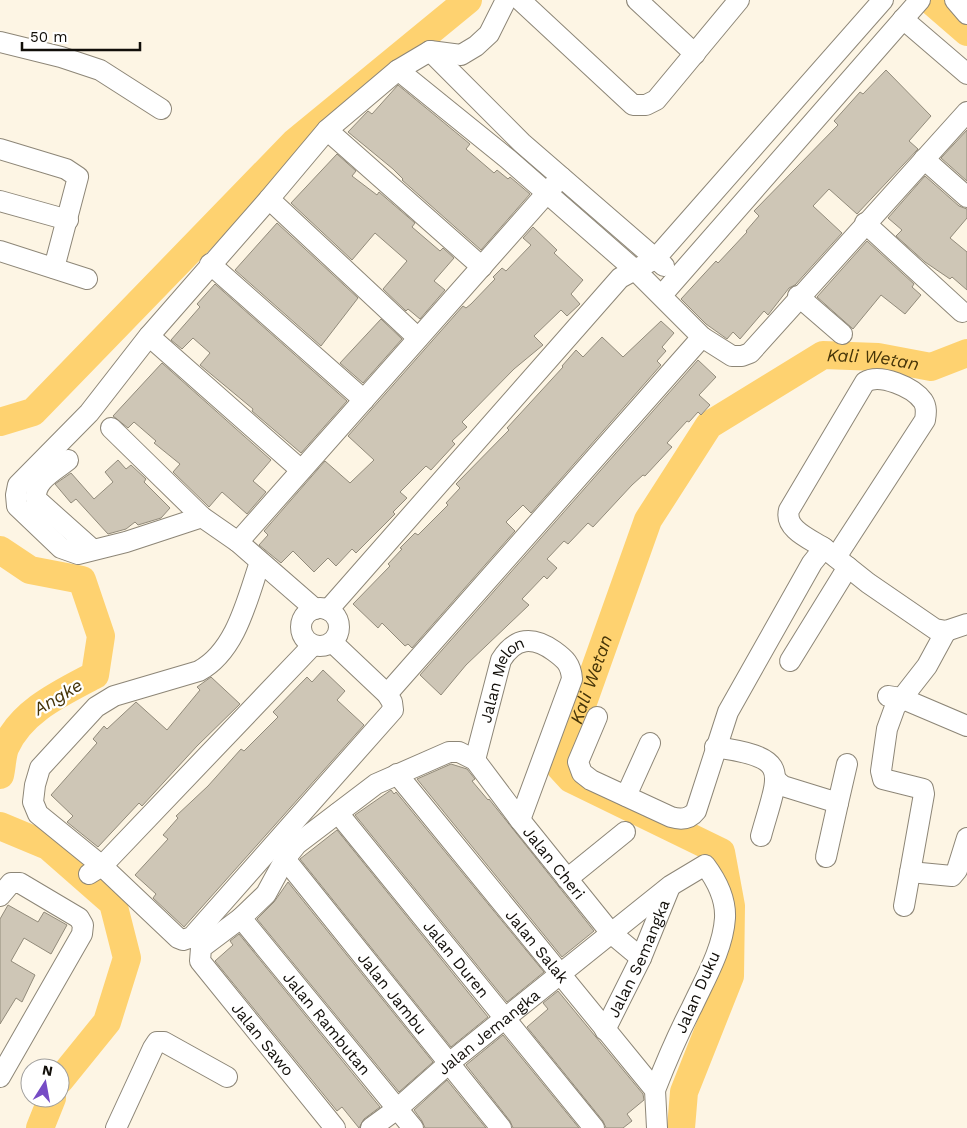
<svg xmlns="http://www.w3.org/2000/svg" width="967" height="1128" viewBox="0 0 967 1128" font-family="'Work Sans',sans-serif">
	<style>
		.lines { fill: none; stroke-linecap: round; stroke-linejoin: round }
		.river { stroke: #fed270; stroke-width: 28 }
		.building { fill: #cec6b6; stroke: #928b7b }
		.minor-casing { stroke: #8d8677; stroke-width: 22 }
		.minor { stroke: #fff; stroke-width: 20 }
		.labels { text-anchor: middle; stroke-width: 4.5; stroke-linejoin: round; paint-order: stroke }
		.street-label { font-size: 16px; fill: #110e09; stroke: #fff }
		.water-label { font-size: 18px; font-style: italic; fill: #453408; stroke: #fff }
	</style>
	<rect width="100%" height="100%" fill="#fdf5e4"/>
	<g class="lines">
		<g class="river">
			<path d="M930,0L967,32"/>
			<path d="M0,422L33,412L295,142L468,0"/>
			<path d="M0,550L30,570L82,580L101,636L95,675C61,693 21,711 5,748C2,756 2,767 0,775"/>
			<path d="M0,826L48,846L113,903L127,958L107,1022L60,1080"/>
			<path d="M40,1128L52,1098"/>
			<path id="s1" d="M681,1128L684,1092L730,976L731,906L721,852L571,779L560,767L648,520L709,425L823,355L878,357L931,367L967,353"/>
		</g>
	</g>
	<g class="building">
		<path d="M886,70L931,116L909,141L918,149L857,214L829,189L813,206L842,233L795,285L789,288L768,315L764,311L740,339L733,332L727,339L706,324L681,299L716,261L718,263L747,232L746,231L759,216L754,211L838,125L834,121L851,102L860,92L863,94Z"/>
		<path d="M398,85L470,144L466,149L494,173L497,170L508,179L510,177L530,194L481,250L402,180L403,179L393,169L348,132L368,111L372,114Z"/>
		<path d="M967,130V181L941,158Z"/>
		<path d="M337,154L356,171L352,176L377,195L379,192L415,223L412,227L440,251L443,248L454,258L434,281L445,290L420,319L408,309L406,311L383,289L407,261L375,233L352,260L291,203Z"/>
		<path d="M925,176L959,206L967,209V218L950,238L967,252V290L952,277L950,279L925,262L896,236L902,230L888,218Z"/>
		<path d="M277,223L358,298L321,346L235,270Z"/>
		<path d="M533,227L557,250L554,253L583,280L571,294L580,304L567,316L561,310L534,336L543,345L514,369L462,422L467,427L452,441L455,444L431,470L426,466L400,492L407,498L393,512L395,514L356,553L352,549L336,566L328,558L314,572L293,551L281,563L259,545L268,535L264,531L325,461L350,483L374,460L348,436L463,306L466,308L471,304L495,279L493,277L502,268L506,271L531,245L523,238Z"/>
		<path d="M867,241L914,284L912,287L921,295L905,314L881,295L853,329L817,297Z"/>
		<path d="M215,284L347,401L301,453L252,411L253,409L200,365L210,353L193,338L182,349L171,340L200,307L197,304Z"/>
		<path d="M381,319L402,339L363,383L340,363Z"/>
		<path d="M661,321L674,333L662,347L666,351L657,361L661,365L531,513L523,505L506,522L515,531L412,648L408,644L405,646L382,623L378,628L353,604L390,566L388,564L402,549L400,548L415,533L418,535L448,505L446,503L460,488L456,484L509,430L507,428L563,367L562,366L576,350L583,357L602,337L623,357Z"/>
		<path d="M698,360L716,377L699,395L710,405L701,415L698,412L689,422L687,421L667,443L672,447L645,476L643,475L632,485L593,527L588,523L568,544L564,541L547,559L557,568L547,579L544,576L522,599L529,605L466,665L441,695L420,675Z"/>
		<path d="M162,363L271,460L253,481L266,492L247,514L222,492L209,507L173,472L180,464L154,443L156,441L134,422L128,428L113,416Z"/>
		<path d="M118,460L126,469L131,465L146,479L144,482L170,508L161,518L138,525L135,522L126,529L108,534L76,499L71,503L55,484L71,473L94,499L113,482L105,472Z"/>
		<path d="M323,670L345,691L337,700L364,725L184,927L153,898L156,894L135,875L168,839L163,835L178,818L176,816L208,786L241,749L244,751L278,717L273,712L307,677L312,682Z"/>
		<path d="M211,677L240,704L197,746L142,806L139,803L98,847L67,822L73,816L51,795L97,743L93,739L104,726L107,729L136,702L167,730L200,690L197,687Z"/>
		<path d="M451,764L467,769L475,779L472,781L488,800L489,799L594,931L562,957L417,779Z"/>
		<path d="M391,790L394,794L396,792L544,972L507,1002L355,815Z"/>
		<path d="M337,830L488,1017L451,1047L300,859Z"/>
		<path d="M288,882L433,1062L399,1092L257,919L274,902Z"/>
		<path d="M8,905L38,922L44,912L67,925L51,954L24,938L11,961L35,975L22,1002L16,998L0,1024V919Z"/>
		<path d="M239,934L380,1107L364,1119L359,1128L342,1107L337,1111L215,961L233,945L230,941Z"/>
		<path d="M558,991L643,1094L644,1100L627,1114L632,1121L623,1128H606L603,1121L527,1027L548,1009L543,1003Z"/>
		<path d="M503,1035L579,1128H513L510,1121L466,1065Z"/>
		<path d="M447,1080L486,1128H425L422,1121L414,1110Z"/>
	</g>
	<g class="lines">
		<g class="minor-casing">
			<g id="minor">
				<path d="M520,0L633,105H646L656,100L739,0"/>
				<path d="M637,0L695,54"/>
				<path d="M955,0L967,14"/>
				<path d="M903,19L967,74"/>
				<path d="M0,42L61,57L100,70L161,109"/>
				<path d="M430,51L522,143L664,266"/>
				<path d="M398,70L508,159L636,271L702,337L732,356H742L750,353L967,112"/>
				<path d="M327,130L482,267"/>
				<path d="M0,149L66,169L78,177L54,268"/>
				<path d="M924,159L967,197"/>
				<path d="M0,201L68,220"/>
				<path d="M865,223L962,312"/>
				<path d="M0,251L87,279"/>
				<path d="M210,264L364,400"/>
				<path d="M662,295L920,0"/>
				<path d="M798,296L842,334"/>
				<path d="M149,336L301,470"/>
				<path d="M418,338L269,199L327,130L398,70L430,51L461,55L476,46L489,34L506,0"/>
				<path d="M111,428L202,517L238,542L315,609"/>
				<path d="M68,460C55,471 34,480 36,499L92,549"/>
				<path d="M202,517L126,542L78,554L61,548L17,506L16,495L18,485L89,413L149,336L269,199"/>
				<path d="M238,542L561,177"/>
				<path d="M824,548C810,539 784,529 789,510L865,382C880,373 913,387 923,401C927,407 926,414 925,420L836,557"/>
				<path d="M260,562C247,600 236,651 199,671L114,696L96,707L40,768L35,785L33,802L38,814L102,866L178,938L183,940L192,937L393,710L392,702L387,694L332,642"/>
				<circle cx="320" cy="627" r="19"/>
				<path d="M328,610L620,278L655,259L883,0"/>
				<path d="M790,661L848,567"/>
				<path d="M387,694L702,337"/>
				<path d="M888,696L901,698L967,726"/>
				<path d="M597,717L578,762L582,773L591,780L671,817C681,820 690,819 696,811L728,712L812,563L824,548L868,583L935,629L946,631L967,624"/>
				<path d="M715,747C793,758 779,771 761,836"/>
				<path id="s2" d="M475,760L501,660C515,637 533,636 554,651C565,659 571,664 572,679L520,820"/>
				<path id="s3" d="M397,774L655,1090L657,1128"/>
				<path d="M776,780L783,786L838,803L847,764"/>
				<path d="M626,796L650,743"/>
				<path id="s4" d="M338,813L594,1128"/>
				<path d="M826,857L838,803"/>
				<path id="s5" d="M285,859L501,1128"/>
				<path d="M910,872L952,876L957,870L967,838"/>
				<path d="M89,874L102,866L313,645"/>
				<path d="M567,879L625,832"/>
				<path d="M0,896L11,883H20L79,918L83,925L82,934L0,1077"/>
				<path d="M904,906L924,794L923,789L883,779L881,771L887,729L895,707L927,666L946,631"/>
				<path id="s6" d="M241,918L413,1128"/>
				<path id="s7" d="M605,1030L641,958L669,889"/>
				<path d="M116,1128L153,1048L157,1042H164L227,1077"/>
				<path id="s8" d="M335,1128L200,961L201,948L241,918L266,894L285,859L297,844L376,784L449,752H459L475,760L520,820L611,933L641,958"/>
				<path id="s9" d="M371,1128L397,1109L448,1064L670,886L705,865C717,881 726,898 725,918C723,949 705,979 692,1007C678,1034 666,1062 655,1090"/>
			</g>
		</g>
		<use href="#minor" class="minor"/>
	</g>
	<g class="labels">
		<g class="street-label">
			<text dy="6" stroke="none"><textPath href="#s2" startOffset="86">Jalan Melon</textPath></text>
			<text dy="6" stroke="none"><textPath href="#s8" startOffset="708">Jalan Cheri</textPath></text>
			<text dy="6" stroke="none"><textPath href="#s3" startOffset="222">Jalan Salak</textPath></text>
			<text dy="6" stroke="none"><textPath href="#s4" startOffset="188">Jalan Duren</textPath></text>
			<text dy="6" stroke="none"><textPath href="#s7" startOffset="79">Jalan Semangka</textPath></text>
			<text transform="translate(697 992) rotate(-66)" y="6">Jalan Duku</text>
			<text dy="6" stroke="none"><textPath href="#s5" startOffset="172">Jalan Jambu</textPath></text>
			<text dy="6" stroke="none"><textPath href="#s6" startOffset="136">Jalan Rambutan</textPath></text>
			<text dy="6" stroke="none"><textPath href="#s9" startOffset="152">Jalan Jemangka</textPath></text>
			<text transform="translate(263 1039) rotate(51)" y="6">Jalan Sawo</text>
		</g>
		<g class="water-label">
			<text dy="6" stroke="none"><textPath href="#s1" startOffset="1028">Kali Wetan</textPath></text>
			<text dy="6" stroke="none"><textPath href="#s1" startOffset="562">Kali Wetan</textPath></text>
			<text transform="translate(58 697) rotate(-31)" y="6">Angke</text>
		</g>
	</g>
	<g transform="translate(45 1083) rotate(11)"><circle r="24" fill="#ffffff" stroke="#a09f9d"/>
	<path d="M0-4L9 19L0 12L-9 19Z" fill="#764cc5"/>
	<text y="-8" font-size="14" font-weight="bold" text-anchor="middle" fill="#110e09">N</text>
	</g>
	<path d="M22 42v8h118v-8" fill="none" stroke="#110e09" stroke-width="2.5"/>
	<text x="30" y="42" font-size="15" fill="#110e09" stroke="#ffffff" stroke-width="4" paint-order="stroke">50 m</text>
</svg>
